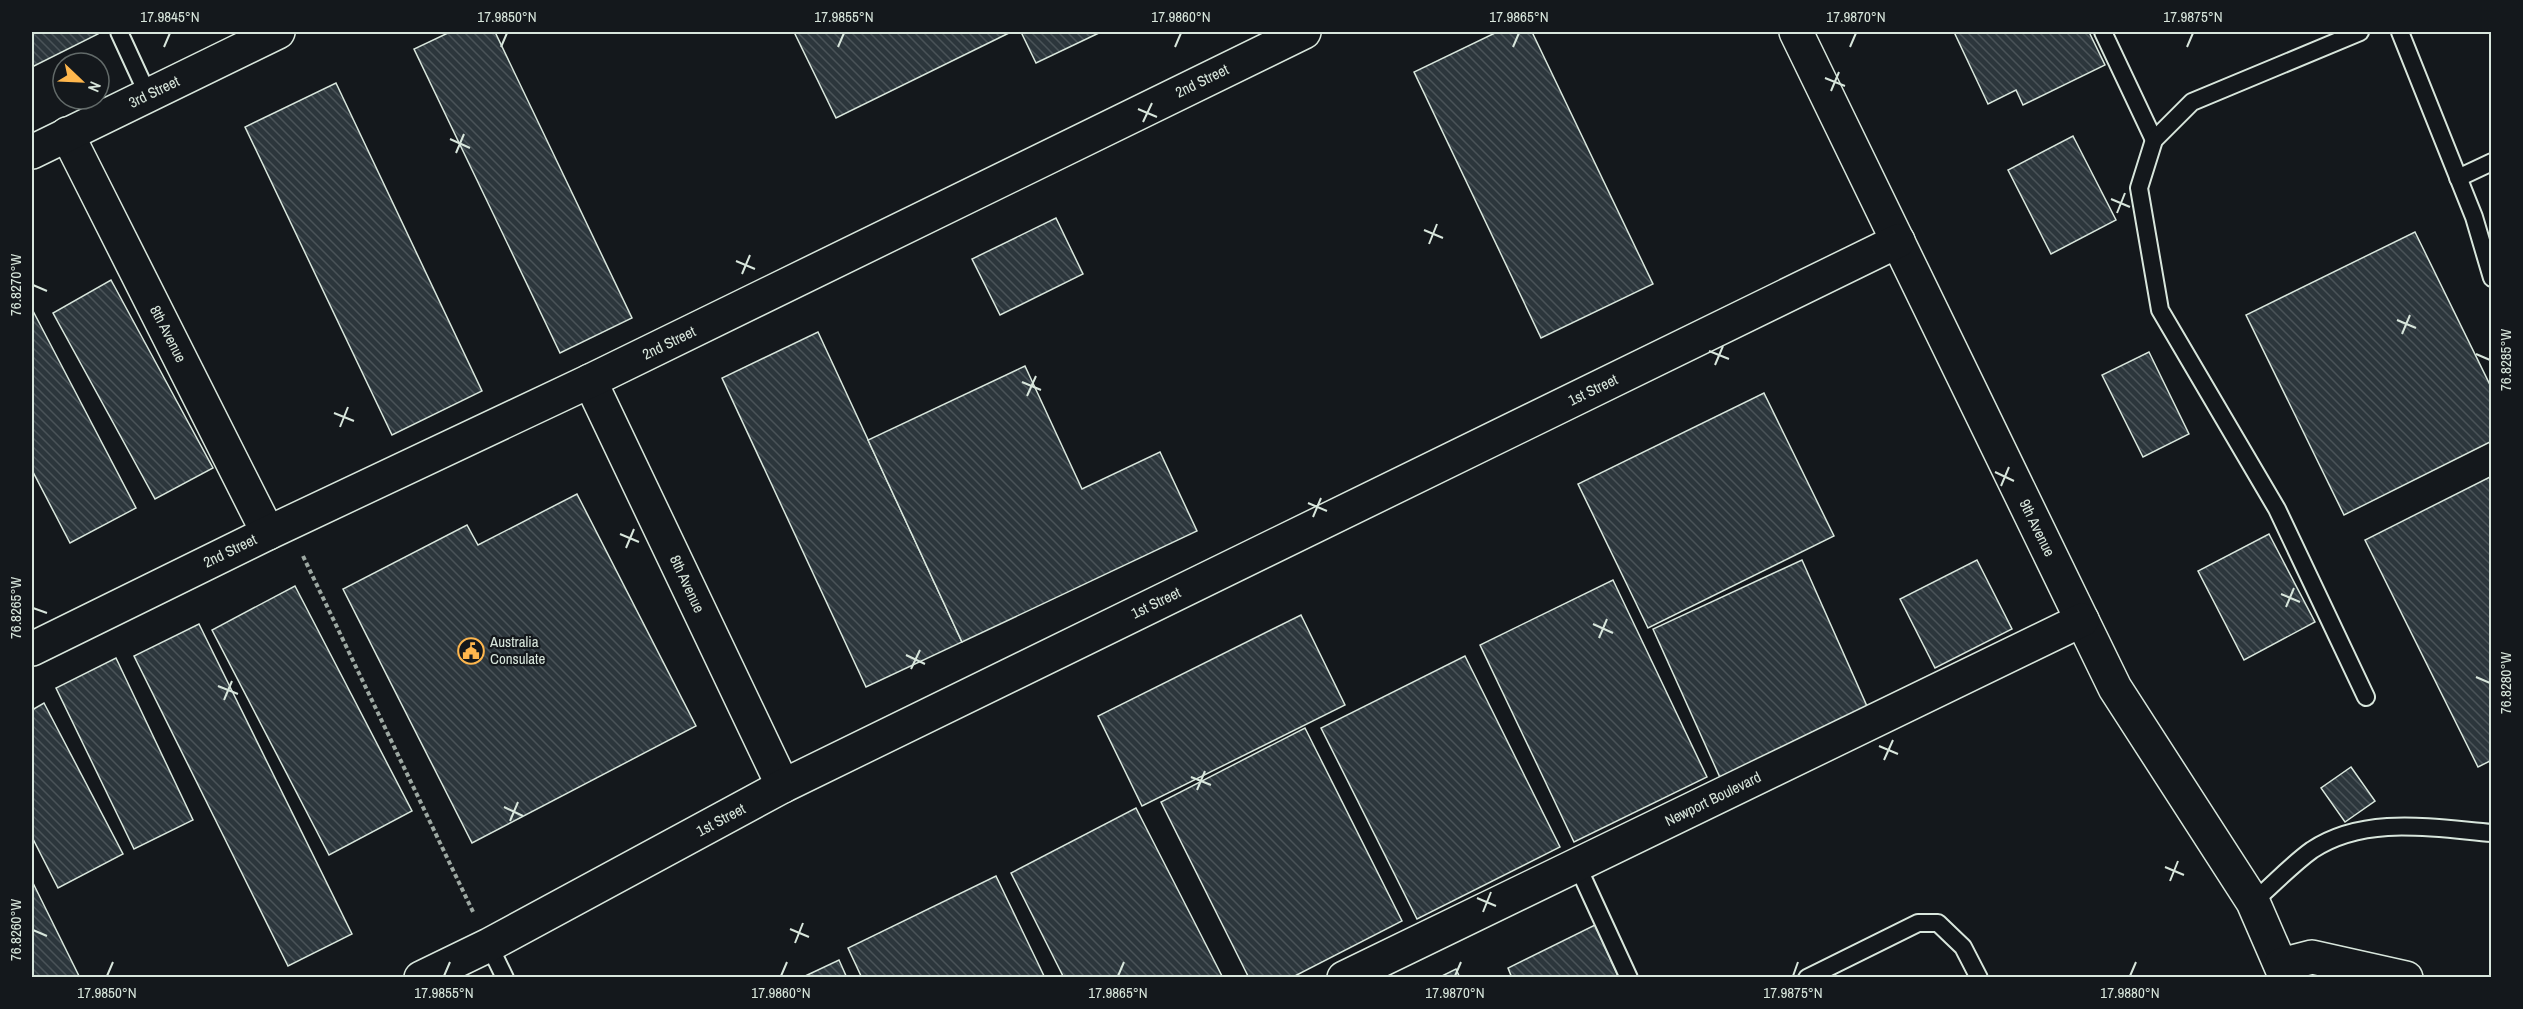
<svg xmlns="http://www.w3.org/2000/svg" width="2523" height="1009" viewBox="0 0 2523 1009" font-family="'Archivo Narrow',sans-serif">
	<style>
		.building { fill: url(#building-back-hatch); stroke: #d8e6dc; stroke-width: 1.5 }
		.lines { fill: none; stroke-linecap: round; stroke-linejoin: round }
		.service-casing { stroke: #d8e6dc; stroke-width: 20 }
		.minor-casing { stroke: #d8e6dc; stroke-width: 36 }
		.path { stroke: #9da8a2; stroke-width: 4; stroke-dasharray: 4.5 3; stroke-linecap: butt }
		.service { stroke: #14181c; stroke-width: 16 }
		.minor { stroke: #14181c; stroke-width: 33 }
		.ticks { fill: none; stroke: #d8e6dc; stroke-width: 2 }
		.labels { text-anchor: middle; stroke-width: 4.5; stroke-linejoin: round; paint-order: stroke }
		.street-label { font-size: 15px; fill: #d8e6dc; stroke: #14181c }
		.poi-label { font-size: 15px; fill: #d8e6dc; stroke: #14181c; text-anchor: start }
		.neatline { fill: none; stroke: #d8e6dc; stroke-width: 2 }
		.ticks-label { font-size: 15px; text-anchor: middle; fill: #d8e6dc }
	</style>
	<defs>
		<pattern id="building-back-hatch" width="6" height="6" patternUnits="userSpaceOnUse" patternTransform="scale(1.5)"><rect width="6" height="6" fill="#2c363c"/><path d="M-1 5l2 2M0 0l6 6M5-1l2 2" fill="none" stroke="#4a5358"/></pattern>
	</defs>
	<rect width="100%" height="100%" fill="#14181c"/>
	<g class="building">
		<path d="M32,32H97L98,34L32,67Z"/>
		<path d="M450,32H495L632,318L560,353L414,49Z"/>
		<path d="M794,32H1011L836,118Z"/>
		<path d="M1021,32H1101L1036,63Z"/>
		<path d="M1497,32H1532L1653,284L1541,338L1414,72Z"/>
		<path d="M1954,32H2089L2105,65L2023,105L2016,90L1988,104Z"/>
		<path d="M336,83L482,391L392,435L245,127Z"/>
		<path d="M2073,136L2116,220L2051,254L2008,170Z"/>
		<path d="M1056,218L1083,274L1000,315L972,259Z"/>
		<path d="M2415,232L2492,389V441L2344,515L2246,315Z"/>
		<path d="M111,280L213,468L155,499L53,313Z"/>
		<path d="M32,309L136,508L70,543L32,470Z"/>
		<path d="M818,332L962,642L866,687L722,378Z"/>
		<path d="M2149,352L2189,434L2143,457L2102,375Z"/>
		<path d="M1025,366L1082,489L1160,452L1197,531L962,642L868,440Z"/>
		<path d="M1764,393L1834,536L1648,628L1578,484Z"/>
		<path d="M2492,476V760L2478,767L2365,540Z"/>
		<path d="M577,494L696,726L472,843L343,589L467,525L478,545Z"/>
		<path d="M2269,534L2315,622L2244,660L2198,571Z"/>
		<path d="M1802,560L1870,713L1722,782L1653,629Z"/>
		<path d="M1977,560L2012,629L1935,668L1900,599Z"/>
		<path d="M1613,580L1707,777L1574,842L1480,645Z"/>
		<path d="M295,586L412,811L329,855L212,630Z"/>
		<path d="M1301,615L1345,705L1142,806L1098,716Z"/>
		<path d="M199,624L352,934L288,966L134,656Z"/>
		<path d="M1465,656L1560,847L1417,919L1321,728Z"/>
		<path d="M116,658L193,820L134,849L56,688Z"/>
		<path d="M44,703L123,854L58,888L32,837V710Z"/>
		<path d="M1305,728L1402,921L1291,978H1249L1161,802Z"/>
		<path d="M2351,767L2375,801L2345,822L2321,788Z"/>
		<path d="M1136,808L1223,978H1064L1011,873Z"/>
		<path d="M996,876L1045,978H862L848,948Z"/>
		<path d="M32,881L80,978H32Z"/>
		<path d="M1595,925L1619,978H1512L1508,968Z"/>
		<path d="M839,960L847,978H801Z"/>
		<path d="M1456,969L1460,978H1438Z"/>
	</g>
	<g class="lines">
		<g class="service-casing">
			<g id="service">
				<path d="M119,32L148,95"/>
				<path d="M2103,32L2154,140"/>
				<path d="M2360,32L2192,102L2154,140L2139,188L2160,310L2277,509L2366,697"/>
				<path d="M2400,32L2474,217L2492,278"/>
				<path d="M2458,178L2492,162"/>
				<path d="M1577,865L1629,978"/>
				<path d="M2253,902C2273,885 2291,865 2312,850C2365,815 2433,828 2492,833"/>
				<path d="M489,945L505,978"/>
				<path d="M1807,978L1918,923H1938L1963,947L1979,978"/>
			</g>
		</g>
		<g class="minor-casing">
			<g id="minor">
				<path d="M1796,32L2115,688L2253,902L2286,978"/>
				<path d="M67,134L268,533"/>
				<path d="M32,152L278,32"/>
				<path d="M590,381L783,786"/>
				<path d="M32,649L268,533L590,381L1304,32"/>
				<path d="M2281,965L2312,957L2406,978"/>
				<path d="M421,978L489,945L783,786L1898,241"/>
				<path d="M1344,978L2082,620"/>
			</g>
		</g>
		<path class="path" d="M303,556L474,914"/>
		<use href="#service" class="service"/>
		<use href="#minor" class="minor"/>
	</g>
	<path class="ticks" d="M164,47L170,33M501,47L507,33M838,47L844,33M1175,47L1181,33M1513,47L1519,33M1850,47L1856,33M2187,47L2193,33M1825,78L1845,86M1831,91L1839,72M1138,109L1157,117M1143,122L1152,103M450,139L470,148M456,153L464,134M2111,199L2130,207M2117,213L2125,193M1424,230L1443,238M1429,244L1437,224M736,261L755,269M742,274L750,255M33,285L47,291M2397,320L2416,328M2402,334L2410,315M1709,351L1729,359M2476,354L2490,360M1715,365L1723,346M1022,382L1041,390M1027,396L1036,376M334,413L354,421M340,427L348,407M1995,472L2014,481M2001,486L2009,467M1308,503L1327,511M1313,517L1321,498M620,534L639,542M626,548L634,529M2281,594L2300,602M2286,607L2294,588M33,608L47,613M1593,624L1613,633M1599,638L1607,619M906,655L925,664M911,669L920,650M2476,677L2490,683M218,686L238,694M224,700L232,681M1879,746L1898,754M1884,760L1893,740M1191,777L1211,785M1197,790L1205,771M504,807L523,816M510,821L518,802M2165,867L2184,875M2170,881L2178,861M1477,898L1496,906M1483,912L1491,892M790,929L809,937M33,930L47,936M795,943L803,923M107,976L113,962M444,976L450,962M781,976L787,962M1118,976L1124,962M1455,976L1461,962M1793,976L1798,962M2130,976L2136,962"/>
	<defs>
		<g id="civic-ring" transform="scale(1.35)"><circle r="9.5" fill="#14181c" stroke="#ffb74d" stroke-width="1.5"/><path d="M-.6-6.5H3V-4.5H.6V-3L4-1V1h2V6H-6V1h2V-1L-.6-3ZM-1.2 2.5V6h2.4V2.5Z" fill="#ffb74d"/></g>
	</defs>
	<g fill-rule="evenodd">
		<use href="#civic-ring" x="471" y="651"/>
	</g>
	<g class="labels">
		<g class="street-label">
			<text transform="translate(1202 81) rotate(-26)" y="5">2nd Street</text>
			<text transform="translate(154 92) rotate(-26)" y="5">3rd Street</text>
			<text transform="translate(168 334) rotate(63)" y="5">8th Avenue</text>
			<text transform="translate(669 343) rotate(-26)" y="5">2nd Street</text>
			<text transform="translate(1593 390) rotate(-26)" y="5">1st Street</text>
			<text transform="translate(2037 528) rotate(64)" y="5">9th Avenue</text>
			<text transform="translate(230 551) rotate(-26)" y="5">2nd Street</text>
			<text transform="translate(687 584) rotate(65)" y="5">8th Avenue</text>
			<text transform="translate(1156 603) rotate(-26)" y="5">1st Street</text>
			<text transform="translate(1713 799) rotate(-26)" y="5">Newport Boulevard</text>
			<text transform="translate(721 820) rotate(-28)" y="5">1st Street</text>
		</g>
		<g class="poi-label">
			<text x="490" y="647">Australia<tspan x="490" dy="17">Consulate</tspan></text>
		</g>
	</g>
	<rect width="2523" height="1009" fill="none" stroke="#14181c" stroke-width="66"/>
	<g transform="translate(81 81) rotate(113)"><circle r="28" fill="#14181c" stroke="#626a69" stroke-width="1.5"/>
	<path d="M0-4.5L10 22L0 15L-10 22Z" fill="#ffb74d"/>
	<text y="-9" font-size="16" font-weight="bold" text-anchor="middle" fill="#d8e6dc">N</text>
	</g>
	<rect x="33" y="33" width="2457" height="943" class="neatline"/>
	<g class="ticks-label">
		<text x="170" y="22">17.9845°N</text>
		<text x="507" y="22">17.9850°N</text>
		<text x="844" y="22">17.9855°N</text>
		<text x="1181" y="22">17.9860°N</text>
		<text x="1519" y="22">17.9865°N</text>
		<text x="1856" y="22">17.9870°N</text>
		<text x="2193" y="22">17.9875°N</text>
		<text transform="translate(16 285) rotate(-90)" y="5">76.8270°W</text>
		<text transform="translate(2506 360) rotate(-90)" y="5">76.8285°W</text>
		<text transform="translate(16 608) rotate(-90)" y="5">76.8265°W</text>
		<text transform="translate(2506 683) rotate(-90)" y="5">76.8280°W</text>
		<text transform="translate(16 930) rotate(-90)" y="5">76.8260°W</text>
		<text x="107" y="998">17.9850°N</text>
		<text x="444" y="998">17.9855°N</text>
		<text x="781" y="998">17.9860°N</text>
		<text x="1118" y="998">17.9865°N</text>
		<text x="1455" y="998">17.9870°N</text>
		<text x="1793" y="998">17.9875°N</text>
		<text x="2130" y="998">17.9880°N</text>
	</g>
</svg>
